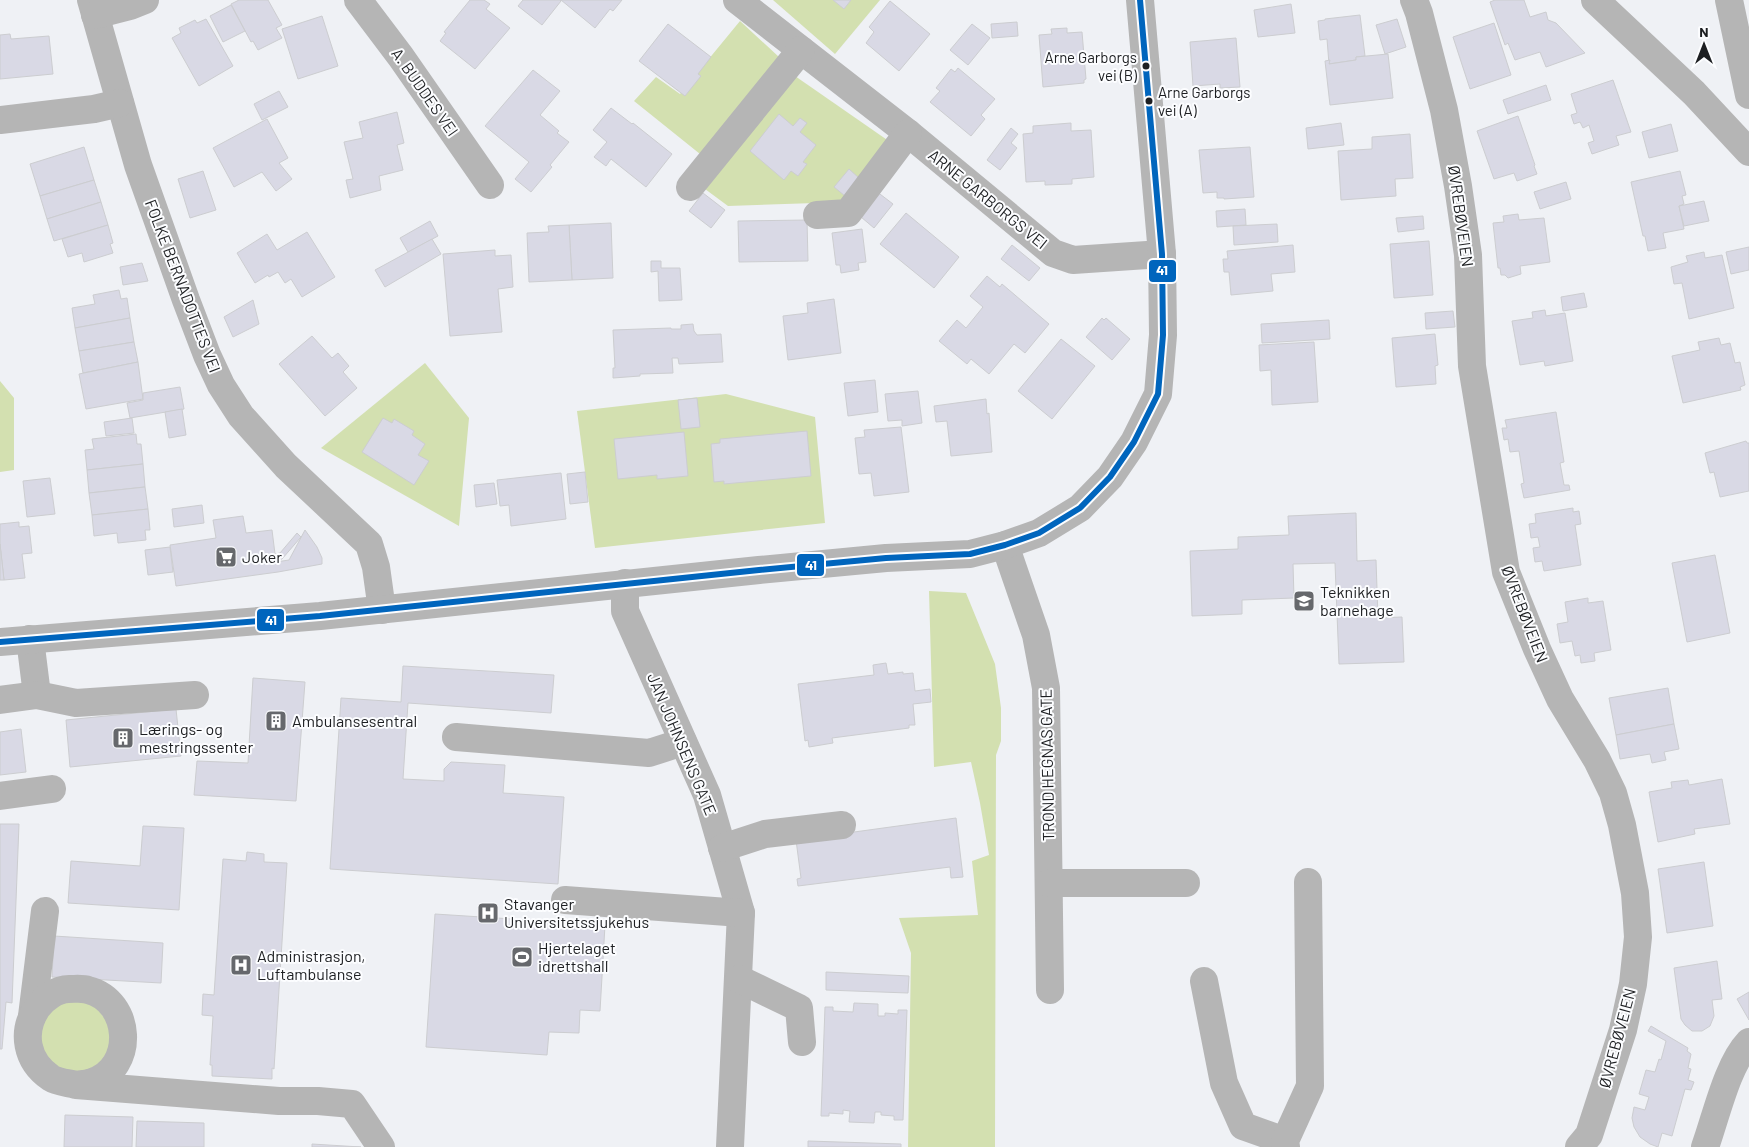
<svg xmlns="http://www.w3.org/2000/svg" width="1749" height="1147" viewBox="0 0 1749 1147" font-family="Barlow,sans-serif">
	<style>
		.green { fill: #d3e0b0 }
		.building { fill: #d9d9e5; stroke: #cccdd0 }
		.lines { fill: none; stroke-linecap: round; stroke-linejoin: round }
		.minor { stroke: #b5b5b5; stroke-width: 28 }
		.bus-1-casing { stroke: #fcfdff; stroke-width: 10 }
		.bus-1 { stroke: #0065bd; stroke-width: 6 }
		.bus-dot { fill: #1d1f22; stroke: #fcfdff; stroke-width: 2 }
		.labels { text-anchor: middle; stroke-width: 4; stroke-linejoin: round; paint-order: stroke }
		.bus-label { font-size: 15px; fill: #1d1f22; stroke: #fcfdff; text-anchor: end }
		.street-label { font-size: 16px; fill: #1d1f22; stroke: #fcfdff }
		.poi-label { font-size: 16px; fill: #1d1f22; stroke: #fcfdff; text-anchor: start }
		.line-badge { stroke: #fcfdff; stroke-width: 2 }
		.badge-label { font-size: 14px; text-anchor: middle; font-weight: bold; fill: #fff }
	</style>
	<rect width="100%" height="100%" fill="#eff1f5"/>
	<g class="green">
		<path d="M773,0H880L835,54Z"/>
		<path d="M740,21L779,57L700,154L634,101L656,77L680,94Z"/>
		<path d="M795,76L893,144L846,202L728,206L705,189Z"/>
		<path d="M425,363L469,418L459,526L321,448Z"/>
		<path d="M0,381L14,398V470L0,472Z"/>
		<path d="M726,394L815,417L825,523L595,548L577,411Z"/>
		<path d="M929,591L966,593L995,664L1001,708V741L996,755L995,1147H908L911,953L899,918L978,915L972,861L989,855L980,803L971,762L934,767Z"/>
		<path d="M85,994L118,1034L103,1067L66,1076L37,1052L47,1002Z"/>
	</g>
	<g class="building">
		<path d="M239,0H268L282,25L276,28L282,38L258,50L253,41L251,42L231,4Z"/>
		<path d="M470,0H484L490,4L486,9L510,28L475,69L440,41L446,33L444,32Z"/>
		<path d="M523,0H560L561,1L542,25L518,6Z"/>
		<path d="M561,0H622L613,11L610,9L595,28Z"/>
		<path d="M833,0H851L844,9Z"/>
		<path d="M1495,0H1524L1530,17L1546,12L1548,20L1556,23L1585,53L1546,67L1540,52L1515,60L1508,43L1505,45L1490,2Z"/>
		<path d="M890,1L930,34L899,71L866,43L874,32L869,27Z"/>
		<path d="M1291,4L1295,33L1258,37L1254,10Z"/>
		<path d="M231,5L245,31L223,42L210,16Z"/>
		<path d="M1360,15L1365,56L1356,57V60L1329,64L1327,39L1320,40L1318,21L1325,20V19Z"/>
		<path d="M322,16L338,66L298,79L282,29Z"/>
		<path d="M206,19L233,66L199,86L172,38L181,33L179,28L195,20L197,23Z"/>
		<path d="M1397,19L1406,47L1385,54L1376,25Z"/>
		<path d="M1017,22L1018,36L992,38L991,24Z"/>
		<path d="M1494,23L1511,75L1470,89L1453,37Z"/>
		<path d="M668,24L711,57L698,74L701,76L685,96L639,61Z"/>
		<path d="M972,24L990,38L968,65L950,50Z"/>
		<path d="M1067,28V33L1082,32L1086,79L1084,80V83L1043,87L1039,35L1052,34L1051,29Z"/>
		<path d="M10,34L11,39L49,36L53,74L0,79V35Z"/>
		<path d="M1236,38L1240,87L1220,88V84L1193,86L1190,42Z"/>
		<path d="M1388,54L1393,98L1330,105L1325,61L1330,60L1329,64L1356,60V57Z"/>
		<path d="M958,68L995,99L981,115L985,119L971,136L930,102L940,91L936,88L951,69L955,72Z"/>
		<path d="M533,70L560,91L540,115L559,131L557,133L569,142L550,165L552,167L531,192L515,179L529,162L485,126Z"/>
		<path d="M1613,80L1631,132L1616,136L1619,145L1592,154L1588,143L1594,141L1589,125L1583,128L1580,122L1574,124L1571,115L1577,113L1571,94Z"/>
		<path d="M1546,85L1551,100L1508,114L1503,100Z"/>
		<path d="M279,91L288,107L262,120L254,104Z"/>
		<path d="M611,108L632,124L633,123L672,154L646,187L611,159L606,166L594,157L607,142L593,130Z"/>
		<path d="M397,112L404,143L397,145L403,170L379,176L381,190L350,198L346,180L353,179L344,142L363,138L359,122Z"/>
		<path d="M779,114L793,126L800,118L807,123L800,132L816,145L803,162L807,164L798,176L791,171L784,180L750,151Z"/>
		<path d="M1518,116L1535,165L1534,166L1537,174L1517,181L1514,173L1494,179L1477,131Z"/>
		<path d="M267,119L288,158L279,163L292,179L276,191L262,172L234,187L213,148Z"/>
		<path d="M1071,123V131L1091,130L1094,177L1072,179V184L1045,185V181L1026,182L1023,134L1033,133V126Z"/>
		<path d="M1341,123L1344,145L1308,149L1306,128Z"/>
		<path d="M1671,124L1678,151L1649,158L1642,132Z"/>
		<path d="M1011,128L1018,134L1011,143L1017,148L1000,170L987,160Z"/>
		<path d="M1410,134L1413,178L1395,179L1396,196L1341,200L1338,151L1372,149V137Z"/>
		<path d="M84,147L94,180L40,196L30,164Z"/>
		<path d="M1250,147L1254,197L1224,199V198H1217V192L1203,193L1199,150Z"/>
		<path d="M849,169L859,178L845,196L834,187Z"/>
		<path d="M203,171L216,210L190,218L178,179Z"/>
		<path d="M1680,171L1686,195L1682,196L1684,204L1679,206L1684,229L1663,233L1666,248L1648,251L1645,236H1643L1631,182Z"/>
		<path d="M94,180L101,202L47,219L40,196Z"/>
		<path d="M1566,182L1571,199L1540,209L1534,192Z"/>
		<path d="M876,191L893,204L874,228L861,217Z"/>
		<path d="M703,193L725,210L711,228L689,211Z"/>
		<path d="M1704,201L1709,221L1684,226L1679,206Z"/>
		<path d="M101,202L108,225L54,241L47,219Z"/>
		<path d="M1245,209L1246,225L1217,227L1216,211Z"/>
		<path d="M906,213L959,257L934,288L880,244Z"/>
		<path d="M1518,214L1519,220L1544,218L1550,262L1520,266L1521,274L1508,278L1505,275H1501L1500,268H1498L1493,223L1504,222L1503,216Z"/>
		<path d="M1423,216L1424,229L1398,232L1396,218Z"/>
		<path d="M807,220L808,261L739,262L738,221Z"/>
		<path d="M430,221L438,236L408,252L400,238Z"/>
		<path d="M611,223L613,278L572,280L569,225Z"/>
		<path d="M1277,224L1278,242L1234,245L1233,226Z"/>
		<path d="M108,225L113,243L110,244L113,253L84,262L82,253L68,257L62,239Z"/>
		<path d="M569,225L572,280L529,282L527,233L549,232L548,226Z"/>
		<path d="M862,229L866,262L858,263L859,270L841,273L840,265H836L832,233Z"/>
		<path d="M307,232L335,277L302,297L291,279L285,283L278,272L269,277L268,275L255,283L237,253L267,234L277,250Z"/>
		<path d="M432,239L441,254L385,287L375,270Z"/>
		<path d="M1429,241L1433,295L1394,298L1390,244Z"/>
		<path d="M1012,245L1040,268L1029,281L1001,259Z"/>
		<path d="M1293,245L1295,272L1271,274L1273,291L1231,295L1229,272H1224L1223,259H1228L1227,251Z"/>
		<path d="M1749,247V270L1731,274L1726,252Z"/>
		<path d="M495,250V256L511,255L513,287L498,289L502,332L450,336L443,254Z"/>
		<path d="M1704,252L1705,258L1722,255L1734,308L1689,319L1682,283L1674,284L1671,267L1688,262L1686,256Z"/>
		<path d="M651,261H661V268H680L682,300L659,301L658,271L651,272Z"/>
		<path d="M142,263L148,281L123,285L120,267Z"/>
		<path d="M987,276L1000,287L1002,284L1049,324L1025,353L1014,344L989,374L971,359L967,364L939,341L957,320L966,328L983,307L970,296Z"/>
		<path d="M119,290L121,299L127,298L130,318L75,328L72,308L95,304L93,295Z"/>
		<path d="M1584,293L1587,307L1563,311L1561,297Z"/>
		<path d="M834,299L841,353L788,360L783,316L808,313L807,303Z"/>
		<path d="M253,300L259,324L233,337L224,317Z"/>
		<path d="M1545,310L1546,316L1565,313L1573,361L1545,366L1544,361L1520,365L1512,321L1533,318L1532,312Z"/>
		<path d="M1453,311L1455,327L1426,329L1425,313Z"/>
		<path d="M130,318L134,342L79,351L75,328Z"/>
		<path d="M1102,318L1104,320L1106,318L1130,339L1112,360L1086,337Z"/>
		<path d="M1329,320L1330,339L1262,343L1261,324Z"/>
		<path d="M693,324L694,331L697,335L721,334L723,362L679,364L678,358H672L673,373L640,374V376L613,378V368H615L613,330L671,328V329H681V325Z"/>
		<path d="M1435,334L1438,365L1435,366L1436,384L1396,387L1392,338Z"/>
		<path d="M312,336L332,358L338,353L349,366L343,372L357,388L325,416L279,364Z"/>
		<path d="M1719,338L1721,345L1730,343L1735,363L1740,362L1745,385L1740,387L1741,390L1683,403L1672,356L1700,350L1698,342Z"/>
		<path d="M1061,339L1095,366L1052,419L1018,391Z"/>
		<path d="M134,342L138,362L83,373L79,351Z"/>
		<path d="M1314,342L1318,402L1272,405L1271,370L1260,371L1259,345Z"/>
		<path d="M138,362L143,399L86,409L79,374Z"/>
		<path d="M875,380L878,412L848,416L844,383Z"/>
		<path d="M180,387L184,409L130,418L127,403L143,400V393Z"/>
		<path d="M918,391L922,423L902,426V420L888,421L885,394Z"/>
		<path d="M697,398L700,427L681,429L678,400Z"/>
		<path d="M986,399L987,414L989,413L992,452L951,456L947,421L936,422L934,406Z"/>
		<path d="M182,409L186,435L169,438L165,412Z"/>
		<path d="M1556,412L1564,462L1560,463L1564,485H1569L1570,490L1524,498L1521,484L1524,483L1519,451L1510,452L1508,439L1504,440L1502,428H1507L1505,420Z"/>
		<path d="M132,418L134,433L106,436L104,422Z"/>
		<path d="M383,418L392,423L394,419L414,431L412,435L425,444L418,455L429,461L414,485L362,452Z"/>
		<path d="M901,427L909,492L874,496L871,473L859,474L855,438L865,437L864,430Z"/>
		<path d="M807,431L811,476L724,484V481L714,482L711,444L720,443V439Z"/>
		<path d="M684,432L688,476L657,479V475L618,479L614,439Z"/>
		<path d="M136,434L137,444H141L143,464L87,470L85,450L94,449L92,439Z"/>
		<path d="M1746,441L1747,443H1749V491L1720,497L1714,472L1710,473L1705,453Z"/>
		<path d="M143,464L145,487L89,493L87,470Z"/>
		<path d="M585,472L588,502L570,504L567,474Z"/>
		<path d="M561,473L566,519L511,526L509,505L500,506L497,480Z"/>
		<path d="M50,478L55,514L27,517L23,481Z"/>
		<path d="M494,483L497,504L476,507L474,485Z"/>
		<path d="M145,487L148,509L92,515L89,493Z"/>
		<path d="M202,505L204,523L174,527L172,509Z"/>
		<path d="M1573,508V512L1579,511L1581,524L1575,525L1581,565L1544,571L1542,561L1535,562L1533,548L1540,547L1538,537L1531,538L1529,524L1536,523L1535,514Z"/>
		<path d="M148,509L150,530H145L146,540L118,543L117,533L94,536L92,515Z"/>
		<path d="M1356,513L1357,561L1376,560L1378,618L1402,617L1404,662L1339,664L1335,563L1293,564L1294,598L1242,600V614L1192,616L1190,551L1238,549V537L1289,535L1288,516Z"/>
		<path d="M243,516L246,533L272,530L275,554L280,553L297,533L301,537L282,559L276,560V562L289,560L305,530L317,547L322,558V564L278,572L176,586L170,545L216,538L213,520Z"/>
		<path d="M19,522V527L29,526L32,553L22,554L25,578L4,580L0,544V524Z"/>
		<path d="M0,544L4,580H0Z"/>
		<path d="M170,547L173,572L148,575L145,550Z"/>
		<path d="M1715,555L1730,633L1687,642L1672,563Z"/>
		<path d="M1588,598V603L1603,601L1611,650L1594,653L1595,661L1581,663L1580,655L1575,656L1572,641L1560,643L1557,624L1568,622L1565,602Z"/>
		<path d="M886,663L888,674L903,672V674L913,673L915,691L930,689L931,702L913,704L915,725H909V728L832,738L833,743L809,747L808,740L805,741L798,684L874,675L873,665Z"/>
		<path d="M403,666L554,675L551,713L408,703L403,779L444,781V769L451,762L505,765L503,793L564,797L558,884L330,869L341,698L401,702Z"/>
		<path d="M253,678L305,682L296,801L194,795L197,761L248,763Z"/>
		<path d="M1668,688L1674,724L1616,735L1609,698Z"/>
		<path d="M176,709L181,756L70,767L66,720Z"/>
		<path d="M1674,724L1679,749L1664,752L1666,760L1652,763L1650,754L1620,759L1616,735Z"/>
		<path d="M21,729L26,772L0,775V732Z"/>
		<path d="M1722,779L1730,824L1694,829L1695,834L1658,842L1649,792L1672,788L1671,782L1688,780L1689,785Z"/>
		<path d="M956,818L963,877L951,878L950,867L798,886L797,879L801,878L796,840Z"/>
		<path d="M0,824H19L12,1003L6,1002L2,1049H0Z"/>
		<path d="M143,826L184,828L179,910L68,903L71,861L140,866Z"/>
		<path d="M247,852L264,854V862L287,863L274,1069L272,1068V1079L212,1076V1065H210L213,1016L202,1015L203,994L214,995L223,859L246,861Z"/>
		<path d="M1704,862L1713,926L1667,933L1658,869Z"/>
		<path d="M435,914L605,925L600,1011L580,1010L579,1033L549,1032L547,1055L426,1047Z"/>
		<path d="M54,936L163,943L161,983L52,977Z"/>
		<path d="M1717,961L1722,999L1712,1000L1714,1016L1710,1026L1702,1031H1692L1685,1025L1681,1019L1674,968Z"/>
		<path d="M826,972L909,976L908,993L826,990Z"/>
		<path d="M1749,992V1020L1737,999Z"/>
		<path d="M854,1003L878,1004V1016H885V1013L898,1014V1010H907L903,1120H894V1116L881,1115V1112H875L874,1123L849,1122L850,1111L843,1110V1114L829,1113V1116H821L825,1007H833V1011L853,1012Z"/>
		<path d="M1651,1026L1688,1048L1687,1051L1691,1054L1688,1068L1691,1069L1688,1080L1694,1082L1691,1090L1685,1089L1672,1136L1662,1133L1658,1147L1650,1144L1640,1137L1634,1127L1632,1118L1634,1107L1645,1110L1649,1097L1639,1094L1646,1070L1655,1072L1659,1059L1661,1060L1666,1041L1648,1031Z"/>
		<path d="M65,1115L133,1117L132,1147H64Z"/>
		<path d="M137,1121L204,1123V1147H136Z"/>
		<path d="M808,1141L901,1144V1147H808Z"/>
		<path d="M312,1144L361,1147H312Z"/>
	</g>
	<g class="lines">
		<g class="minor">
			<path d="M91,0L138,165L186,300L207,355L221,385L241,416L286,466L369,544L376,567L382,610"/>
			<path d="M358,0L401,57L490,185"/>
			<path d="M737,0L908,133L1053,253L1073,260L1162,254"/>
			<path d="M1414,0L1419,13L1444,110L1458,186L1468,255L1472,366L1506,572L1537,649L1560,699L1597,760L1613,793L1622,825L1635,893L1638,937L1633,984L1623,1030L1589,1135L1579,1147"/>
			<path d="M1595,0L1694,93L1749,152"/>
			<path d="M1729,0L1749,95"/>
			<path d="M95,15L130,6L145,0"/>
			<path d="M0,120L94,109L120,103"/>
			<path d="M690,187L801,50"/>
			<path d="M817,215L848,213L908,133"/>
			<path d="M1005,545L1036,635L1046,688L1050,990"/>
			<path d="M625,583V611L707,795L741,913L730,1147"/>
			<path d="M30,639L37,695"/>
			<path d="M0,642L320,616L759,570L886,558L970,554L1005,545L1039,533L1080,508L1110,477L1134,442L1158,394L1163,335L1162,254L1140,0"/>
			<path d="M0,700L37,695L76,703L195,695"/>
			<path d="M456,737L649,753L683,742"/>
			<path d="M0,796L52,789"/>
			<path d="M722,848L765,834L842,825"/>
			<path d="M1049,883H1186"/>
			<path d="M565,900L741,913"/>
			<path d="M739,979L799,1008L802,1042"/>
			<path d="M1204,981L1224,1083L1243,1126L1285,1141"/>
			<path d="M32,1016L45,911"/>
			<path d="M76,1085C81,1084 87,1084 92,1082C136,1068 132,1001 88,990C82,988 76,989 69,989C57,989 44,998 37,1008C21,1032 26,1061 51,1078C57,1082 69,1083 76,1085L279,1101H318L352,1104L381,1147"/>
			<path d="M1286,1147L1285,1141L1310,1086L1308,882"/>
			<path d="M1705,1147C1716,1117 1727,1065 1749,1042"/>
		</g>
		<g class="bus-1-casing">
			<path id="bus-1" d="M0,642L320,616L759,570L886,558L970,554L1005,545L1039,533L1080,508L1110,477L1134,442L1158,394L1163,335L1162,254L1140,0"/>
		</g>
		<use href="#bus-1" class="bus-1"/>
	</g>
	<defs>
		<g id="supermarket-square" transform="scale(1.125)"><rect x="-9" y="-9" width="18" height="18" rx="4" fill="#66686c" stroke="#fcfdff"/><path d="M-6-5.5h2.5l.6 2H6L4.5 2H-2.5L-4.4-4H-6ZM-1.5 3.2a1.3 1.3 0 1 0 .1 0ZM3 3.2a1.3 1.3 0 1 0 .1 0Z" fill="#fff"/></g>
		<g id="school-square" transform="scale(1.125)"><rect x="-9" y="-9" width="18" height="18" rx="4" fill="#66686c" stroke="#fcfdff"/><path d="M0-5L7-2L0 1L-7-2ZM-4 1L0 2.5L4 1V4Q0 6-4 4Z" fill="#fff"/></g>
		<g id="building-square" transform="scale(1.125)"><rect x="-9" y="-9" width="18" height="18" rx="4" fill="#66686c" stroke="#fcfdff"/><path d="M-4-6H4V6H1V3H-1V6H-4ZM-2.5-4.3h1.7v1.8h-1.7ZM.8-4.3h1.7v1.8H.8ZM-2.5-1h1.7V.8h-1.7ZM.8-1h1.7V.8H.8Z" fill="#fff"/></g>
		<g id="hospital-square" transform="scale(1.125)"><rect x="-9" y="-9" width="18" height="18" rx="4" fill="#66686c" stroke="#fcfdff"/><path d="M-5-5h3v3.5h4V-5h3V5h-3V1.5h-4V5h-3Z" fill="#fff"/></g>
		<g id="stadium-square" transform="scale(1.125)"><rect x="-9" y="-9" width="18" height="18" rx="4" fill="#66686c" stroke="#fcfdff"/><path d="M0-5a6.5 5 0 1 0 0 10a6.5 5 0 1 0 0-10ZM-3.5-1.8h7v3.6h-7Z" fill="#fff"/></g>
	</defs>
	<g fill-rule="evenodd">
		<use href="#supermarket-square" x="226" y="557"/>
		<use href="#school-square" x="1304" y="601"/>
		<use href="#building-square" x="276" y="721"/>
		<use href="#building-square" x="123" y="738"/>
		<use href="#hospital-square" x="488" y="913"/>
		<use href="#stadium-square" x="522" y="957"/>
		<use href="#hospital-square" x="241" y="965"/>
	</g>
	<g class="bus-dot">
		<circle cx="1146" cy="66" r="4.5"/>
		<circle cx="1149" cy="101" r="4.5"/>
	</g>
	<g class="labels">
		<g class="bus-label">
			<text x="1137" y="63">Arne Garborgs<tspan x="1137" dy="18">vei (B)</tspan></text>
			<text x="1158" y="98" text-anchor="start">Arne Garborgs<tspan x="1158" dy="18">vei (A)</tspan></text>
		</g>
		<g class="street-label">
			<text transform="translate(425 92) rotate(55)" y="6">A. BUDDES VEI</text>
			<text transform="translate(988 199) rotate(39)" y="6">ARNE GARBORGS VEI</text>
			<text transform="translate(1461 216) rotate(82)" y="6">ØVREBØVEIEN</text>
			<text transform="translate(183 286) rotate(69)" y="6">FOLKE BERNADOTTES VEI</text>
			<text transform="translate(1525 614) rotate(69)" y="6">ØVREBØVEIEN</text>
			<text transform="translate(682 744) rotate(67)" y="6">JAN JOHNSENS GATE</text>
			<text transform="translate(1047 765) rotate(-91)" y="6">TROND HEGNAS GATE</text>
			<text transform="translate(1617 1038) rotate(-75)" y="6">ØVREBØVEIEN</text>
		</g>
		<g class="poi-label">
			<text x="242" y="563">Joker</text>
			<text x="1320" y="598">Teknikken<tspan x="1320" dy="18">barnehage</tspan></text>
			<text x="292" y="727">Ambulansesentral</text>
			<text x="139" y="735">Lærings- og<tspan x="139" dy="18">mestringssenter</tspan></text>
			<text x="504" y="910">Stavanger<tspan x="504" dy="18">Universitetssjukehus</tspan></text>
			<text x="538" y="954">Hjertelaget<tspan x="538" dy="18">idrettshall</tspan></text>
			<text x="257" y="962">Administrasjon,<tspan x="257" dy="18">Luftambulanse</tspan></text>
		</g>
	</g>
	<g class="line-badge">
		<rect x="1148" y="259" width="29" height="24" rx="5" fill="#0065bd"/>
		<rect x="796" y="553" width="29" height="24" rx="5" fill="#0065bd"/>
		<rect x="256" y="608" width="29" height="24" rx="5" fill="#0065bd"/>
	</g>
	<g class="badge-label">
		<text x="1162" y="275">41</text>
		<text x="811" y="570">41</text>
		<text x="271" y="625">41</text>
	</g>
	<g transform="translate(1704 45)" stroke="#fcfdff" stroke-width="4" paint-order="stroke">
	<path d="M0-4L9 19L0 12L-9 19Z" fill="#1d1f22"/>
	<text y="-8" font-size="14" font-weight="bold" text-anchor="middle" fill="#1d1f22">N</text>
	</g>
</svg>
